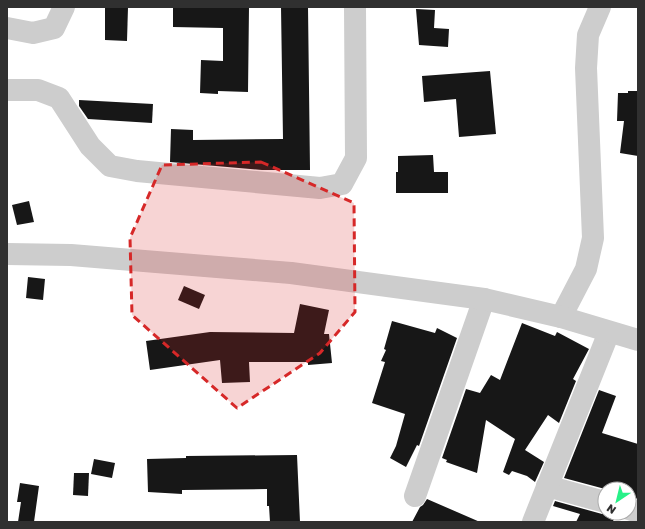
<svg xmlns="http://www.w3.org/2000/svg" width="645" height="529" viewBox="0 0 645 529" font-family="'Golos Text',sans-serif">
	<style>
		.building { fill: #171717 }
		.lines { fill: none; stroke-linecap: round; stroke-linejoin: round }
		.minor { stroke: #cdcdcd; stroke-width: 22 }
		.tertiary { stroke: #cdcdcd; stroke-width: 22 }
		.marked { fill: #d62828; fill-opacity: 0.2; stroke: #d62828; stroke-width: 3; stroke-dasharray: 8 5; stroke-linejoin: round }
	</style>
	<rect width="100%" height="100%" fill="#fff"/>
	<g class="building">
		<path d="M105,7H128L127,41L105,40Z"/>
		<path d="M173,7H249L248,92L218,91V94L200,93L201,60L223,61V28L173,27Z"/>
		<path d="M281,7H308L310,170H262L170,162L171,129L193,130V140L283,139Z"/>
		<path d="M416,9L435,10L434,28L449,29L448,47L419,45Z"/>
		<path d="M490,71L496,134L459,137L456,99L424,102L422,76Z"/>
		<path d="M628,91H638V156L620,153L624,121H617L618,93H628Z"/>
		<path d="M79,100L153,104L152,123L88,119L79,106Z"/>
		<path d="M433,155L434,172H448V193H396V172H398V156Z"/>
		<path d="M29,201L34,222L17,225L12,205Z"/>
		<path d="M28,277L45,279L43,300L26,298Z"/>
		<path d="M184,286L205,295L199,309L178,300Z"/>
		<path d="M300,304L329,310L324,334H329L332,363L308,365V362H249L250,382L222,383L220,360L150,370L146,341L210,332L294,333Z"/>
		<path d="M392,321L435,333L437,328L457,338L419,446L417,445L406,467L390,458L396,446L405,414L372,403L385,362L381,361L386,350L384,349Z"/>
		<path d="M522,323L555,336L557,332L589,349L573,379L576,381L559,423L548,415L525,450L544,462L535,482L527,476L512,471L509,475L503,472L515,439L486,420L477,473L446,462L447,460L442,458L466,389L480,393L491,375L500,380Z"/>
		<path d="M599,390L616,396L602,433L638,444V499L629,496V489H605L564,478Z"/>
		<path d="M297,455L300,522H270L269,506H267V489L182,490V494L148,492L147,459L186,458V456Z"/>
		<path d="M94,459L115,463L112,478L91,474Z"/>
		<path d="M74,473H89L88,496L73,495Z"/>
		<path d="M20,483L39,486L34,522H18L21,502H17Z"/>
		<path d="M427,499L480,522H412L420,507L423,505Z"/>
		<path d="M555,501L602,514L615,513L613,522H576L580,514L553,506Z"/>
	</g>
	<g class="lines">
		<g class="minor">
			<path d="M7,28L33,33L54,28L64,7"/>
			<path d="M7,90H38L59,98L90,146L110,166L137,171L320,188L342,184L356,158L355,7"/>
			<path d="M561,317L586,269L593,238L586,68L588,35L600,7"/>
			<path d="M547,486L605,502"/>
			<path d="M415,496L484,299"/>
			<path d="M629,509L638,512"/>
			<path d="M533,522L609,332"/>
		</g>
		<path class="tertiary" d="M7,254L71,255L291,273L484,299L561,317L638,340"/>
	</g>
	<path class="marked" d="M261,162L354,203L355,312L320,353L237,408L132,315L130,238L162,165Z"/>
	<rect width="645" height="529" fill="none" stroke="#303030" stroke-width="16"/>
	<g transform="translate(617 501) rotate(215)"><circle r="19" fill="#ffffff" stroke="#acacac"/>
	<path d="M0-3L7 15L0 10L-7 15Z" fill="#27f188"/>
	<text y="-6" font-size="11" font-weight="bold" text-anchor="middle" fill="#303030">N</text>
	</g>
</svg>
